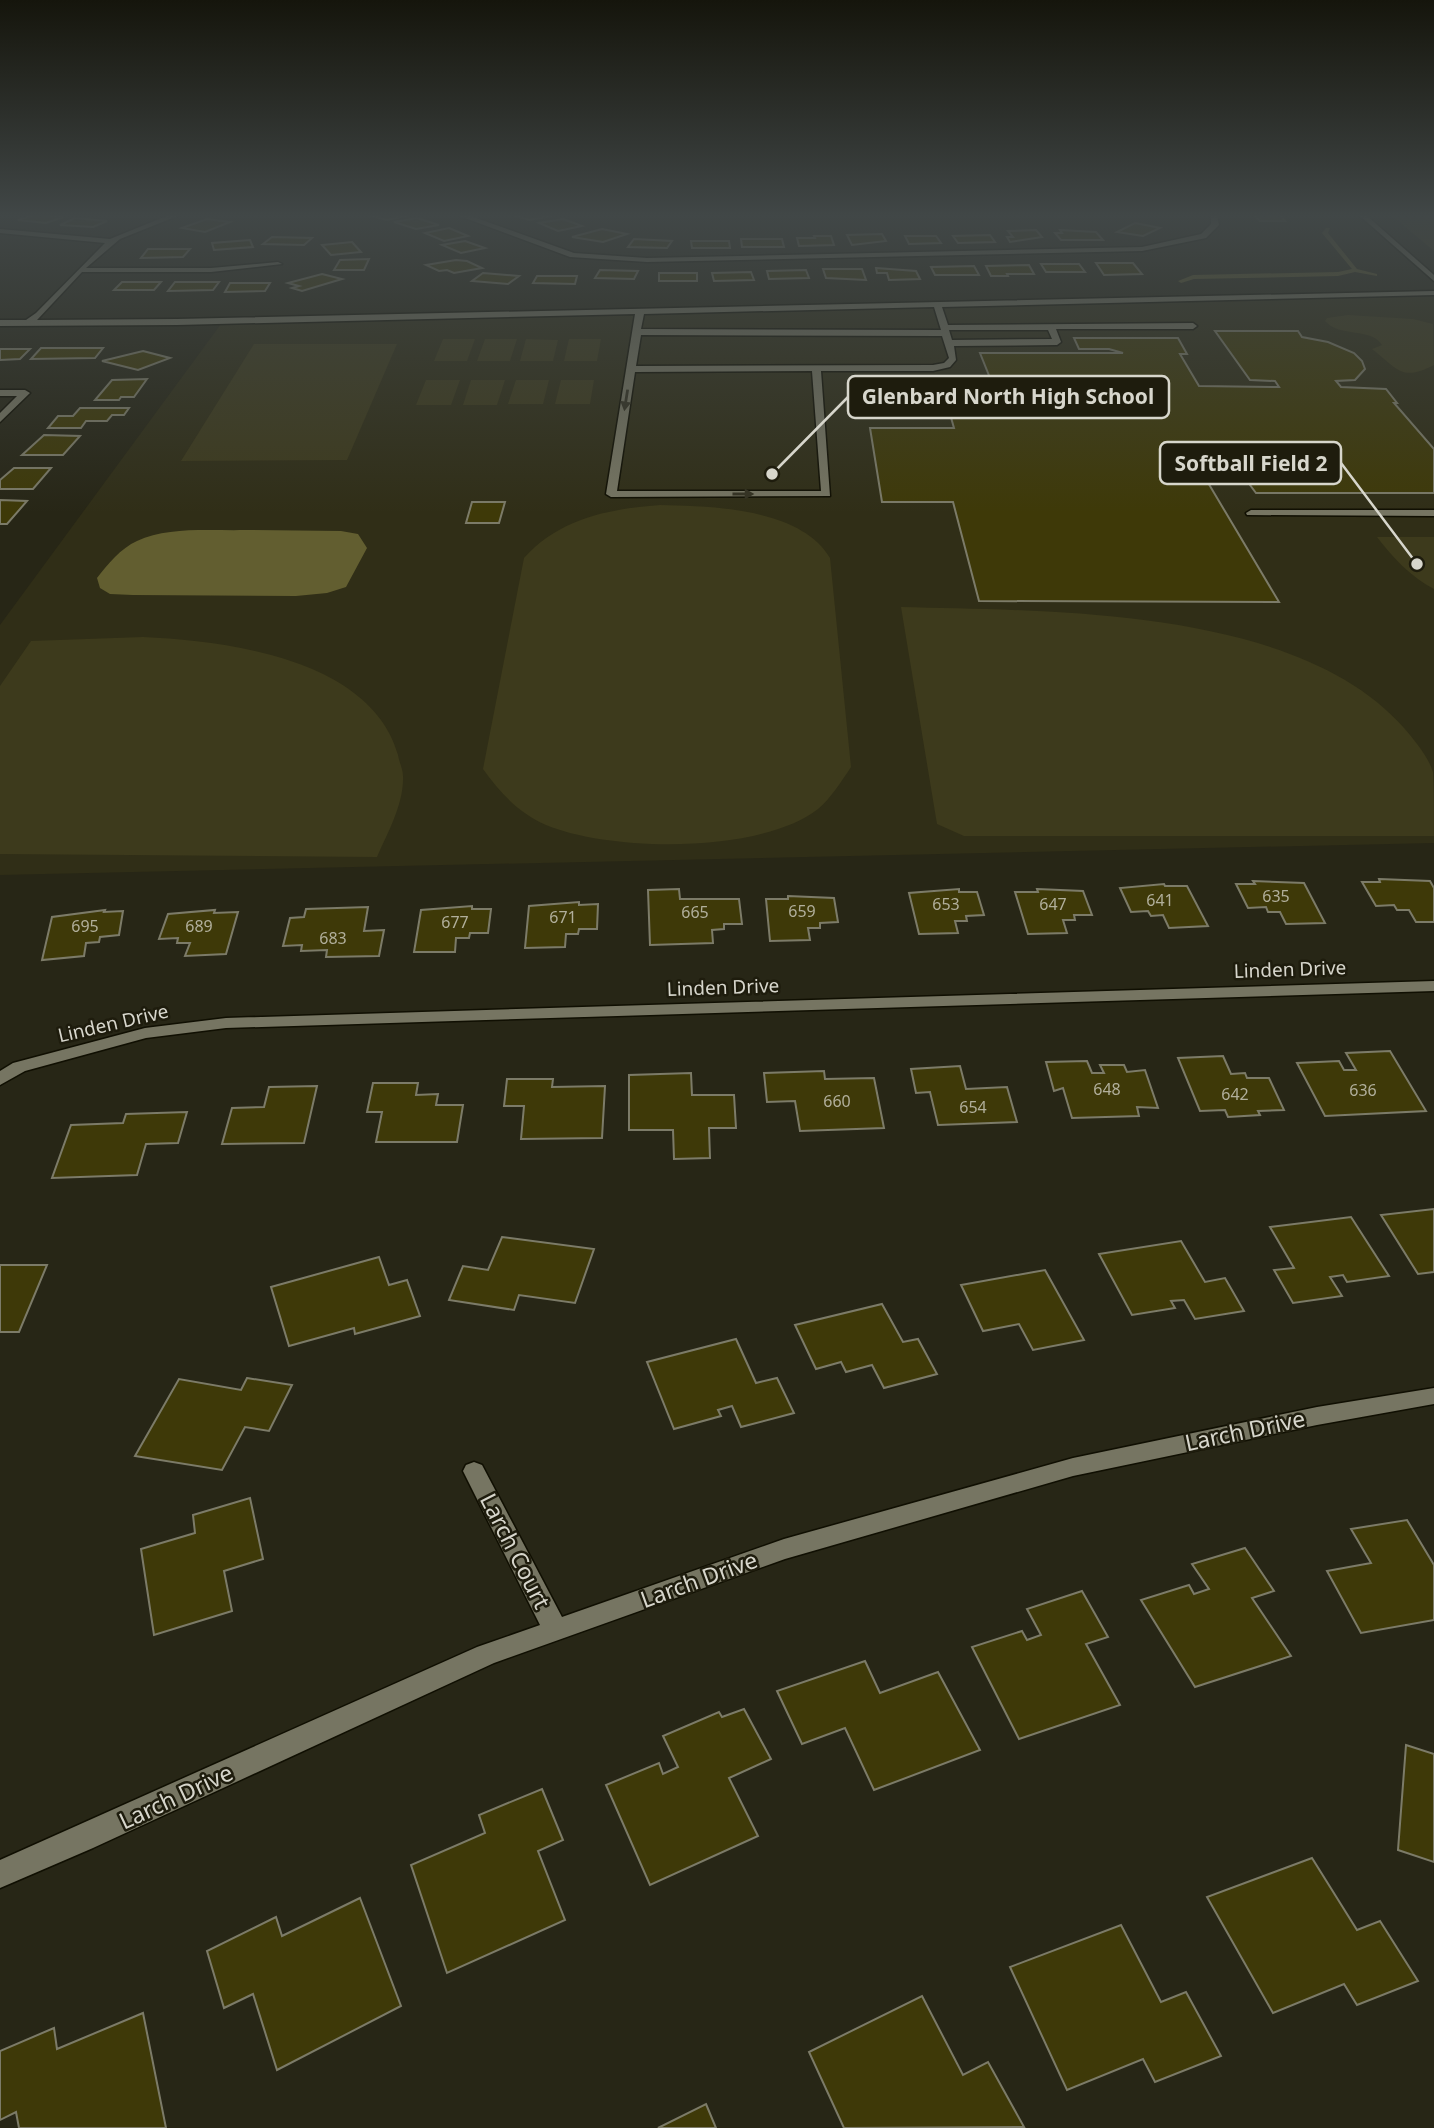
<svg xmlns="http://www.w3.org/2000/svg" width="1434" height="2128" viewBox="0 0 1434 2128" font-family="'Noto Sans',sans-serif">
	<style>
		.built { fill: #302e17 }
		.green { fill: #3d3a1c }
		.water { fill: #625e30 }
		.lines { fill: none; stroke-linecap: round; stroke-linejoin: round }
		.stream { fill: #625e30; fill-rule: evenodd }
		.building { fill: #3e3908; stroke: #7c7b68; stroke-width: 2 }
		.minor-casing { stroke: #100f02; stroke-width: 3 }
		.minor { fill: #767562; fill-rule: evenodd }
		.oneway { fill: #343222 }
		.labels { text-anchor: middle; stroke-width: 5; stroke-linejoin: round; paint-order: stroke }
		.number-label { font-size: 16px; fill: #b1af9b }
		.street-label { font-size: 19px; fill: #d7d6cc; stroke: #1e1c0d }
		.near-street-label { font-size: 23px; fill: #d7d6cc; stroke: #1e1c0d }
		.leader { fill: none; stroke: #d7d6cc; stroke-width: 2.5 }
		.callout-dot { fill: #d7d6cc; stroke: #1e1c0d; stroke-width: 2.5 }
		.callout { fill: #1e1c0d; stroke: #d7d6cc; stroke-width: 2.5 }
		.callout-label { font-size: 21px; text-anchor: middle; font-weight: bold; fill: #d7d6cc }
	</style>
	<rect width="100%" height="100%" fill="#272616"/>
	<path class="built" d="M1434,295V843L0,875V625L221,324Z"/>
	<g class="green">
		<path d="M1391,215H1434V251Z"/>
		<path d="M1348,315L1413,319L1433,324L1434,365C1401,382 1398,369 1372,349L1382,345C1371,327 1340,338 1325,321L1327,318Z"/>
		<path d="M443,339H475L467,361H434Z"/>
		<path d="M485,339H517L510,361H477Z"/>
		<path d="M526,339L558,340L553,361H520Z"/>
		<path d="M569,339H601L597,361H564Z"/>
		<path d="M254,344H397L347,460L181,461Z"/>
		<path d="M426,380H460L451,405H416Z"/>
		<path d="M471,380H505L497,405H463Z"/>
		<path d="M516,380H549L543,404H508Z"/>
		<path d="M561,380H594L590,404H555Z"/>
		<path d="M660,505C711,506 801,508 830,558L851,767C841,782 831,798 818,809C760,854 611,852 546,825C519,813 500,793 483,769L524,558C560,518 609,509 660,505Z"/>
		<path d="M1377,537H1434V589C1411,577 1393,558 1377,537Z"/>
		<path d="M901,607C1051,611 1298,607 1404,728C1415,741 1428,756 1433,772C1434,787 1434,819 1434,836H964L937,824Z"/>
		<path d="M143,637C228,641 371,659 398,755C399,762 403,769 403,776C404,804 388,832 377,857L0,854V686L31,641Z"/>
	</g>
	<path class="water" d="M245,530L341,531L358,534L367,548L346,587L327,593L296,596L133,595L110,594L100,588L97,578C107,565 121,548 137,541C168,526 212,531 245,530Z"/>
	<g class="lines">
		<path class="stream" d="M1326,228H1330L1328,233L1357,269L1377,274V276L1355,272L1338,276L1194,279L1181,283L1178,281L1193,275L1338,272L1352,269L1322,233Z"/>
	</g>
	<g class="building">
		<path d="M33,215H47L63,217L46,223L18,220Z"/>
		<path d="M368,215H410L387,220Z"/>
		<path d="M514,215H549L552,216L529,220Z"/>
		<path d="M1254,215H1280L1285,221H1260Z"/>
		<path d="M75,218L107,221L93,227L60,225Z"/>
		<path d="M417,218L439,225L416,229L394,222Z"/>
		<path d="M207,219L230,222L205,232L182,228Z"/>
		<path d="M563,219L582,226L558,231L539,223Z"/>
		<path d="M1135,223L1160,228L1143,236L1117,232Z"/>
		<path d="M449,228L468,236L444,241L425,233Z"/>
		<path d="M602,229L627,234L603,242L572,237Z"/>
		<path d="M1036,230L1042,237L1010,242L1007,237H1013L1008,231Z"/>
		<path d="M1060,230L1096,232L1103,240H1061L1055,233H1062Z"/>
		<path d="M882,234L886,241L852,245L847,235Z"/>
		<path d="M990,235L995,242L958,243L953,236Z"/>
		<path d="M814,236H831L834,245L799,246L797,238H815Z"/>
		<path d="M905,236H936L941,243L909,244Z"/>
		<path d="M272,237L312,238L304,245L263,244Z"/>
		<path d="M634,239L672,241L667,248L628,247Z"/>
		<path d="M741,239H782L784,247H742Z"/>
		<path d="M250,240L253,247L214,250L212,243Z"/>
		<path d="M465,241L485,248L461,253L442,245Z"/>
		<path d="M691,241H729L730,248H692Z"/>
		<path d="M352,242L361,252L331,255L322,245Z"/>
		<path d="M148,249H190L183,257L141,258Z"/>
		<path d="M369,259L364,270H334L340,260Z"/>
		<path d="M456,260L467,261L482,268L454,273L447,270L439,271L426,265Z"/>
		<path d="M1096,263H1133L1142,274L1104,275Z"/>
		<path d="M1041,264H1079L1085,272H1046Z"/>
		<path d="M1029,265L1034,274H1007L1008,276H991L986,266Z"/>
		<path d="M974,266L979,275H935L931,267Z"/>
		<path d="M876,268L916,271L920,279L889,280L887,273H877Z"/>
		<path d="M823,269H862L866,280L826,278Z"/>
		<path d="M600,270L638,271L634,279L595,278Z"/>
		<path d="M806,270L809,278L769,279L767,271Z"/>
		<path d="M751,272L754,280L714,281L712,273Z"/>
		<path d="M483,273L519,276L508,284L472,281Z"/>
		<rect x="659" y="273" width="38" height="8"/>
		<path d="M322,274L342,279L302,291L292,288L299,286L288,283Z"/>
		<path d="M537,276H577L575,284L533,283Z"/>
		<path d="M122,282H161L154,290H114Z"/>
		<path d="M175,282H219L213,290L168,291Z"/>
		<path d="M230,283H270L265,291L225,292Z"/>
		<path d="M1215,331H1298L1302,337L1328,342L1354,353L1362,361L1365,369L1355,380L1336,381L1341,387L1386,389L1397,403H1394L1434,449V493H1256L1247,481H1207L1279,602L979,601L953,502H882L870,428H954L948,407L865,406L863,392H878L876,379L990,378L980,353H1123L1109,349H1079L1074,338H1178L1187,354H1180L1199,386L1279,387L1275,381L1250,380Z"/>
		<path d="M41,348H103L95,358L31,359Z"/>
		<path d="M0,349H30L20,359L0,360Z"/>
		<path d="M143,351L170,358L138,370L102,361Z"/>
		<path d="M147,379L134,397H121L119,400H95L112,380Z"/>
		<path d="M80,408H129L124,415H112L107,421H86L81,428H48L58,416H73Z"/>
		<path d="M44,435L80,436L63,455H22Z"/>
		<path d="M14,468H51L33,489H0V480Z"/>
		<path d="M0,500L27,501L7,524H0Z"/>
		<path d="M472,502H505L499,523H466Z"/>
		<path d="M1379,879L1430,881L1434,888V922H1416L1409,910H1397L1394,905L1376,906L1362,882H1380Z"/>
		<path d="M1253,881L1304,883L1325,923L1286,924L1280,912H1268L1266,907L1248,908L1236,884H1255Z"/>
		<path d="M1164,884L1165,886H1187L1208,926L1169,928L1163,915L1151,916L1148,911L1131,912L1120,888Z"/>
		<path d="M679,889L680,899H739L742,924H724V929L712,930L713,943L650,945L648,890Z"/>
		<path d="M959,889V892H977L984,915L966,916L967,921H955L958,933L919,934L909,893Z"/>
		<path d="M1037,889L1083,891L1092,915H1074L1075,920H1063L1067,933L1028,934L1015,892H1038Z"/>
		<path d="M788,896L834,898L838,922L820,923V928H808L810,940L770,941L766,899H788Z"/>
		<path d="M579,902V905L598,904L597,929H579L578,934H566L565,947L525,948L529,906Z"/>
		<path d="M472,906V909H491L488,933H470L469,938H456L455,952H414L421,910Z"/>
		<path d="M368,907L364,931L384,930L379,956L326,957L327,950L301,951L302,945L283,946L290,918L304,917L306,909Z"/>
		<path d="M105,910L104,912L123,911L119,935L100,937L99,942L86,943L84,956L42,960L52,917Z"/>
		<path d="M215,910L214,913L238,912L226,954L185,956L190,943H177L178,938L159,939L168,914Z"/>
		<path d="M1390,1051L1426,1111L1325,1116L1297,1063L1339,1061L1344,1070H1356L1346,1053Z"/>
		<path d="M1223,1056L1231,1074L1245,1073L1247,1078H1269L1284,1110L1258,1111L1260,1115L1228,1117L1225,1110L1200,1111L1178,1058Z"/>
		<path d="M1087,1061L1092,1073H1104L1100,1065H1124L1127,1072L1145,1070L1158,1108L1137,1107L1139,1116L1072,1118L1063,1088L1054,1091L1046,1062Z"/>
		<path d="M960,1066L966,1089L1007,1087L1017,1122L938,1125L930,1092L916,1093L911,1069Z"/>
		<path d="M824,1071L825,1079L874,1078L884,1128L800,1131L795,1101L767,1102L764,1073Z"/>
		<path d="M691,1073L692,1095H734L736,1128H709L710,1158L674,1159L673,1130H629V1075Z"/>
		<path d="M507,1079H553L552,1087L605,1086L602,1138L521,1139L524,1106H504Z"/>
		<path d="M373,1083H418L416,1095L438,1094L436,1105H463L457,1142H376L382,1112H367Z"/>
		<path d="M317,1086L304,1143L222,1144L232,1108L264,1107L269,1087Z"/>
		<path d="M187,1112L178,1143L146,1144L137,1175L52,1178L71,1125L123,1123L126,1114Z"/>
		<path d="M1434,1209V1272L1418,1274L1381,1215Z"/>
		<path d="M1351,1217L1389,1276L1347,1282L1343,1275L1330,1277L1342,1296L1293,1303L1274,1270L1294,1268L1270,1227Z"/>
		<path d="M502,1237L594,1249L575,1303L519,1295L514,1310L449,1300L463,1266L488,1270Z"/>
		<path d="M1181,1241L1205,1282L1225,1278L1244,1311L1195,1319L1184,1300L1171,1301L1175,1308L1132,1315L1099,1254Z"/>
		<path d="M379,1257L389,1285L407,1280L420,1316L355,1334L354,1328L289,1346L271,1287Z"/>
		<path d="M0,1265H47L19,1332H0Z"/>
		<path d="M1045,1270L1084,1340L1033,1350L1019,1324L983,1331L961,1285Z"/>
		<path d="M882,1304L903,1342L918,1339L937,1374L884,1388L872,1365L846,1372L841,1362L816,1369L795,1325Z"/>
		<path d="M736,1339L756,1383L777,1378L794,1413L741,1427L732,1406L718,1410L721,1416L674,1429L647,1362Z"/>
		<path d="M247,1378L292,1385L269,1431L245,1427L222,1470L135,1456L179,1379L241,1390Z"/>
		<path d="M250,1498L263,1559L224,1571L232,1611L154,1635L141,1549L195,1533L193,1515Z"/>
		<path d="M1407,1520L1434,1565V1620L1361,1633L1327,1571L1371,1563L1351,1529Z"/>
		<path d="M1245,1548L1274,1591L1252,1598L1291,1656L1195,1687L1141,1600L1189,1585L1194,1594L1209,1589L1192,1564Z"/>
		<path d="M1082,1591L1108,1637L1086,1644L1120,1705L1019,1739L972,1647L1022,1631L1027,1640L1041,1635L1027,1609Z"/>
		<path d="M865,1661L880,1693L938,1672L980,1750L874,1790L845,1728L802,1744L777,1691Z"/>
		<path d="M744,1709L771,1759L729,1778L758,1836L650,1885L606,1785L659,1763L663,1774L678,1767L663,1736L719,1712L722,1717Z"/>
		<path d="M1406,1745L1434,1754V1862L1398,1850Z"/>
		<path d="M542,1789L563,1840L538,1851L565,1920L447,1973L411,1865L485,1833L479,1815Z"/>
		<path d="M1312,1858L1357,1930L1380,1921L1418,1981L1357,2005L1344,1984L1273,2013L1207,1897Z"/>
		<path d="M360,1898L401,2006L277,2070L253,1994L224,2008L207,1951L276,1917L282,1936Z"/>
		<path d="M1121,1925L1161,2002L1186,1992L1221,2056L1155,2082L1143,2059L1067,2090L1010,1967Z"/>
		<path d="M922,1996L963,2075L988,2062L1024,2127L844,2128L809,2052Z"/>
		<path d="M143,2013L166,2128H19L16,2112L0,2120V2051L54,2028L57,2049Z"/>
		<path d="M706,2104L716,2128H658Z"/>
	</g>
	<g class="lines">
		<g class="minor-casing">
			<g id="minor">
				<path d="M169,215H180L120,239L86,268H211L278,262L282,264L211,272H82L37,320L177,319L1434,291V295L942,307L948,325L1193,323L1197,326L1193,329H1056L1061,342L1057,345L954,346L956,360L950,367L933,371H821L830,496L611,497L606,494L635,314L177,325L0,326V320H26L36,313L105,243L0,233V229L110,239ZM934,307L941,330L641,329L644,314ZM949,330H1048L1052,339L952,340ZM641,335L942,336L949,358L944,363L933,365L636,366ZM812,371L821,491H617L635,372Z"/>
				<path d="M457,215H468L574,253L647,258L1142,247L1201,234L1211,224V215H1217L1219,225L1206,238L1142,251L647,262L570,257Z"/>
				<path d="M1359,215H1366L1434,275V281Z"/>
				<path d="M0,390H25L30,393L0,422V413L17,396H0Z"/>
				<path d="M1251,510H1434V516L1247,515L1246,513Z"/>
				<path d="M1434,981V991L226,1028L146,1038L25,1071L0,1085V1071L13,1063L145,1028L226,1018Z"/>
				<path d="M1434,1388V1404L1317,1425L1073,1476L785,1559L494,1663L93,1848L0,1888V1860L477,1647L540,1625L463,1471L466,1465L474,1462L482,1465L562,1617L784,1539L1073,1458L1317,1407Z"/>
			</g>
		</g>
		<use href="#minor" class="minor"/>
	</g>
	<defs><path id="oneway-solid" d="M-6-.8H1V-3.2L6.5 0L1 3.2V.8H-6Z" transform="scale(1.75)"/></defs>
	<g class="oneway">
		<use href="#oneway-solid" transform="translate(626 400) rotate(99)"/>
		<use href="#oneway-solid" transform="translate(743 494)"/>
	</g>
	<linearGradient id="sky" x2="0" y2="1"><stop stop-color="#15150c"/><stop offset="0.42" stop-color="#414747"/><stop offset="1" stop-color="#414747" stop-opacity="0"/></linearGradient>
	<rect width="1434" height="513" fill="url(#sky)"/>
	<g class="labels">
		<g class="number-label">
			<text x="1276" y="902">635</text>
			<text x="1160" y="906">641</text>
			<text x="946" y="910">653</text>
			<text x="1053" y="910">647</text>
			<text x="802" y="917">659</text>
			<text x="695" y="918">665</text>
			<text x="563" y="923">671</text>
			<text x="455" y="928">677</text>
			<text x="85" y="932">695</text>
			<text x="199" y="932">689</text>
			<text x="333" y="944">683</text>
			<text x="1107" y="1095">648</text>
			<text x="1363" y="1096">636</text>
			<text x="1235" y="1100">642</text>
			<text x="837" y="1107">660</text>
			<text x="973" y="1113">654</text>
		</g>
		<g class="street-label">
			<text transform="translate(1290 969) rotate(-2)" y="7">Linden Drive</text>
			<text transform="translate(723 987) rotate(-2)" y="7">Linden Drive</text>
			<text transform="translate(113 1023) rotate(-13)" y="7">Linden Drive</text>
		</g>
		<g class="near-street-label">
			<text transform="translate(1245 1431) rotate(-12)" y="8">Larch Drive</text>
			<text transform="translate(515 1551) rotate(63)" y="8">Larch Court</text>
			<text transform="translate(699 1580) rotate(-20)" y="8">Larch Drive</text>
			<text transform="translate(176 1797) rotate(-25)" y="8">Larch Drive</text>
		</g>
	</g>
	<path class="leader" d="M772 474L848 397M1417 564L1341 463"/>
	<g class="callout-dot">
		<circle cx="772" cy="474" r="7"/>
		<circle cx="1417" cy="564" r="7"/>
	</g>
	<g class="callout">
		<rect x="848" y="376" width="321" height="42" rx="7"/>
		<rect x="1160" y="442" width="181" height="42" rx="7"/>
	</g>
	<g class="callout-label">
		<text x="1008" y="404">Glenbard North High School</text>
		<text x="1251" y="471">Softball Field 2</text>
	</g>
</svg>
